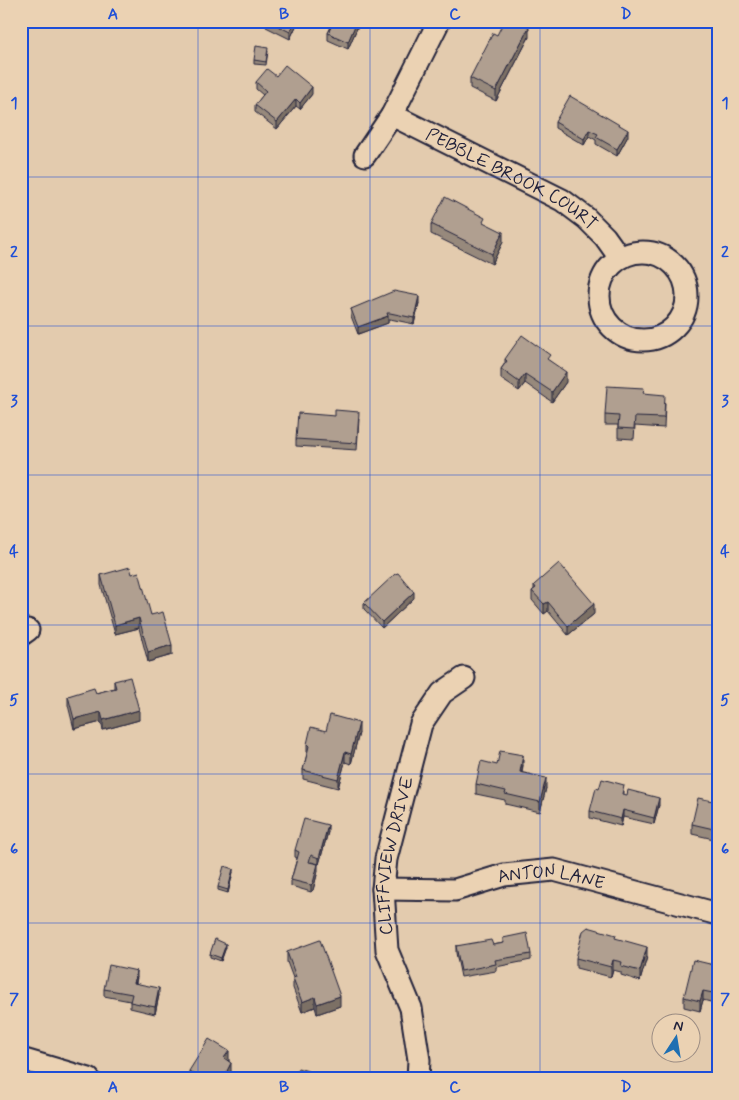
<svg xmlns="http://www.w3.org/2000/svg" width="739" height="1100" viewBox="0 0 739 1100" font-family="Mynerve,sans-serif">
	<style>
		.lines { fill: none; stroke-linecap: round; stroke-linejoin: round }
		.street-casing { stroke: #22223b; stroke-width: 25 }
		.street { stroke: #ebd2b3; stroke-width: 21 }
		.wall { fill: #97897c; stroke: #22223b }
		.shaded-wall { fill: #7b6f65; stroke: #22223b }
		.building { fill: #b09f90; stroke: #22223b }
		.grid { fill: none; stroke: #1d4ed8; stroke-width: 1; stroke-opacity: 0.55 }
		.labels { text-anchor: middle; stroke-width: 4; stroke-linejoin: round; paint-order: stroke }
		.street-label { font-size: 18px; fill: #22223b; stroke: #ebd2b3 }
		.neatline { fill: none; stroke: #1d4ed8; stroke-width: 2 }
		.grid-label { font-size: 16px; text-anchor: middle; font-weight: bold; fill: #1d4ed8 }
	</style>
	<rect width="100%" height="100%" fill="#e3cbae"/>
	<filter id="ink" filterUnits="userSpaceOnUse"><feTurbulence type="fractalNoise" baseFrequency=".02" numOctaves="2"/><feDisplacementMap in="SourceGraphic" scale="10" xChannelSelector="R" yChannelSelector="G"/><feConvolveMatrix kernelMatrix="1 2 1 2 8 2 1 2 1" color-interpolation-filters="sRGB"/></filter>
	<g filter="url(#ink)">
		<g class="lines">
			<g class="street-casing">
				<g id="street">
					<path id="s1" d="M392,115L562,200L586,218L605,237L620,258"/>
					<path d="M365,155L392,115L439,21"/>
					<circle cx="643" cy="296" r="44"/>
					<path d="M21,635L28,630"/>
					<path id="s2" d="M383,889L455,890L504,875L554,870L718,914"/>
					<path d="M21,1059L89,1079"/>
					<path id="s3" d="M418,1079L419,1060L411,1008L387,950L383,889L386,859L421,724L442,693L464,678"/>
				</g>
			</g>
			<use href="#street" class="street"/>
		</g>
		<g class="wall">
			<path d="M266,21H298V22L290,39L266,27Z"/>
			<path d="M334,21H360L348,49L328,40V33Z"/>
			<path d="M497,35L529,37L496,101L470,88V78Z"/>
			<path d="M268,51L266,65L254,64V60Z"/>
			<path d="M276,76L312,94L300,109L296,106L277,129L255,112V105L263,95L256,89V82Z"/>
			<path d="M555,122L628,136L617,156L596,144V140L589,136L584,145L555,128Z"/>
			<path d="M431,224L503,242L492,264L431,234Z"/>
			<path d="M419,303L414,324L390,319L388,320V323L358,334L351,316V309Z"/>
			<path d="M505,359L550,361L566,382L552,402L525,383L519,391L501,379V369L505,363Z"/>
			<path d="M644,393L665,404L664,428L635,426L634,439L618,438V425H605V415Z"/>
			<path d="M359,419L357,450L296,446V439Z"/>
			<path d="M132,574L151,615L172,655L148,662L139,628L115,634L101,585V575Z"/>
			<path d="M534,585L594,614L568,635L548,611L544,614L532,600V591L534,589Z"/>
			<path d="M414,598L382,628L364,609V603Z"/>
			<path d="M114,681L139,720L103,730L101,722L74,729L68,705V696L96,693L114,688Z"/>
			<path d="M326,731L359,733L351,764L345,762L338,788L303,779V770L307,754V744Z"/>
			<path d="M497,765H523L522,773L546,788L540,812L505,804V800L476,794V784Z"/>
			<path d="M624,791V795L659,805L654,824L623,817L621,826L590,818V811Z"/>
			<path d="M718,802V840L692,834V824Z"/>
			<path d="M328,832L319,864L311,862L318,871L313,890L311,892L291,886V880L297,858L295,857V850Z"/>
			<path d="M233,872L228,893L218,890V887Z"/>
			<path d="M503,938L531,954V960L496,967V971L461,977L456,953V946L493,945L503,943Z"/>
			<path d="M616,939L647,957L640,981L621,975V972L613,970L611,977L576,968V958Z"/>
			<path d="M226,947L221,961L210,957V954Z"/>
			<path d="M287,952L340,1006L317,1014L315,1007L302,1012L293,988V978L287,962Z"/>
			<path d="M718,966V1004L703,1000L700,1011L684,1007V997Z"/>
			<path d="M137,977L136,983L159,995L155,1014L130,1008V1001L104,996V989Z"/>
			<path d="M229,1060L231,1073L240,1079H189V1071Z"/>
		</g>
		<g class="shaded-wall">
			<path d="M295,21H298V22L290,39V32Z"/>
			<path d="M357,21H360L348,49V42Z"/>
			<path d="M529,27V37L496,101V91Z"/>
			<path d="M312,87V94L300,109V103Z"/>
			<path d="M296,99V106L277,129V122Z"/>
			<path d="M589,130V136L584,145V139Z"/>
			<path d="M628,130V136L617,156V149Z"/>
			<path d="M503,232V242L492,264V254Z"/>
			<path d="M419,296V303L414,324V318Z"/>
			<path d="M388,316V323L358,334V327Z"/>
			<path d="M566,372V382L552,402V392Z"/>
			<path d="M525,374V383L519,391V382Z"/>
			<path d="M414,592V598L382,628V622Z"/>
			<path d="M548,602V611L544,614V604Z"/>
			<path d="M594,604V614L568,635V626Z"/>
			<path d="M139,618V628L115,634V625Z"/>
			<path d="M172,645V655L148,662V652Z"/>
			<path d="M139,710V720L103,730V720Z"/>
			<path d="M101,712V722L74,729V719Z"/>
			<path d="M359,723V733L351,764V754Z"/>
			<path d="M345,752V762L338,788V779Z"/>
			<path d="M523,755V765L520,782V772Z"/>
			<path d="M546,778V788L540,812V802Z"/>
			<path d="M659,798V805L654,824V818Z"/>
			<path d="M623,810V817L621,826V819Z"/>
			<path d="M328,825V832L319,864V858Z"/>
			<path d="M318,864V871L313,890L311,892V885Z"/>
			<path d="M233,869V872L228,893V890Z"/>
			<path d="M226,944V947L221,961V958Z"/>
			<path d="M647,947V957L640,981V971Z"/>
			<path d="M613,960V970L611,977V967Z"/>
			<path d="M137,971V977L134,989V983Z"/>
			<path d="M159,988V995L155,1014V1007Z"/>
			<path d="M703,991V1000L700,1011V1001Z"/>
			<path d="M340,996V1006L317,1014V1004Z"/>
			<path d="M315,997V1007L302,1012V1002Z"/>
			<path d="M229,1051V1060L224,1068V1058Z"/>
			<path d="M231,1063V1073L228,1079L227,1071Z"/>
		</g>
		<g class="building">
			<path d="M268,21H295L290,32Z"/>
			<path d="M334,21H357L348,42L328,33Z"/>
			<path d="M504,21H516L529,27L496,91L470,78L493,33L497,35Z"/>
			<path d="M256,46L268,48L266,62L254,60Z"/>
			<path d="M285,65L312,87L300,103L296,99L277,122L255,105L266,91L256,82L267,69L276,76Z"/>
			<path d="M570,96L628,130L617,149L596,137L598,134L589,130L584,139L555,122Z"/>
			<path d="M445,197L485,218L483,222L503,232L492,254L431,224Z"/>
			<path d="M394,291L419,296L414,318L390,313H387L388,316L358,327L351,309Z"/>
			<path d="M522,335L550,355L547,359L566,372L552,392L525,374L519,382L501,369L507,361L505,359Z"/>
			<path d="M607,386L644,388L643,393L665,395L664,418L635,417L634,429L618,428L619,416L605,415Z"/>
			<path d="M335,410L359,412L357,443L296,439L298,413L335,416Z"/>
			<path d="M559,563L594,604L568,626L548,602L544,604L532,591L536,588L534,585Z"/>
			<path d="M130,567L132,574L139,572L151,615L163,612L172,645L148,652L139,618L115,625L101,575Z"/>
			<path d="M398,573L414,592L382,622L364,603L395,574Z"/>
			<path d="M130,677L139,710L103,720L101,712L74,719L68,696L94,688L96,693L116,688L114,681Z"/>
			<path d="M330,715L359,723L351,754L345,752L338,779L303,770L309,746L307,744L311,727L326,731Z"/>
			<path d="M500,751L523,755L520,772L546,778L540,802L505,794L506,791L476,784L481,761L497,765Z"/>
			<path d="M602,779L624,785L622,794L627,795L628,790L659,798L654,818L623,810L621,819L590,811L596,788L599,789Z"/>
			<path d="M698,798L718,802V830L692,824Z"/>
			<path d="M304,819L328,825L319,858L311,855L309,862L318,864L313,883L311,885L291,880L299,852L295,850Z"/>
			<path d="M224,866L233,869L228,890L218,887Z"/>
			<path d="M588,927L616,935L615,938L647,947L640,971L621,966L622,962L613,960L611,967L576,958L583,931Z"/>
			<path d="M527,933L531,954L495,960L496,964L461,971L456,946L491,940L493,945L504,943L503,938Z"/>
			<path d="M215,939L226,944L221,958L210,954Z"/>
			<path d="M320,940L340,996L317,1004L315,997L302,1002L293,978L296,977L287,952Z"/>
			<path d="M693,960L718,966V994L703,991L700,1001L684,997Z"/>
			<path d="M109,965L137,971L134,983L159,988L155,1007L130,1002L132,994L104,989Z"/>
			<path d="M209,1039L229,1051L224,1058L231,1063L227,1071L240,1079H202L189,1071Z"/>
			<path d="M298,1068L308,1071L305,1079H293Z"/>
		</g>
	</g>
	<path class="grid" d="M198,21V1079M370,21V1079M540,21V1079M21,177H718M21,326H718M21,475H718M21,625H718M21,774H718M21,923H718"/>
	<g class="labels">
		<g class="street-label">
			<text dy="6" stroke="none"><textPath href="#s1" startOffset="136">PEBBLE BROOK COURT</textPath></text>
			<text dy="6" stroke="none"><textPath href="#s3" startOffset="230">CLIFFVIEW DRIVE</textPath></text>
			<text dy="6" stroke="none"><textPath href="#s2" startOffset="171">ANTON LANE</textPath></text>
		</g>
	</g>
	<rect width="739" height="1100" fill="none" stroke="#ebd2b3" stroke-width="55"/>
	<g transform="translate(676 1038) rotate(12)"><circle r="24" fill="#ebd2b3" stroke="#9b8c83"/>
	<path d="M0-4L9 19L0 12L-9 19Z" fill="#1f6fb2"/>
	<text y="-8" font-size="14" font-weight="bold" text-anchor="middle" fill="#22223b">N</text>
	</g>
	<rect x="28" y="28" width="684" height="1044" class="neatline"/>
	<g class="grid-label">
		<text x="113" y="19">A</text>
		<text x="284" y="19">B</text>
		<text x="455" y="19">C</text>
		<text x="626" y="19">D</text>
		<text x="14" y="108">1</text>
		<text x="725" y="108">1</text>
		<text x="14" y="257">2</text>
		<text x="725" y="257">2</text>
		<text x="14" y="406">3</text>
		<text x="725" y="406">3</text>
		<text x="14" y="556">4</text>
		<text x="725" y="556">4</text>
		<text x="14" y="705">5</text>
		<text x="725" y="705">5</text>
		<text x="14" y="854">6</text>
		<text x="725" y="854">6</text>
		<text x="14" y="1004">7</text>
		<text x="725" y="1004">7</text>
		<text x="113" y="1092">A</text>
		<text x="284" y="1092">B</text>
		<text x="455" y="1092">C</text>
		<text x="626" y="1092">D</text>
	</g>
</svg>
